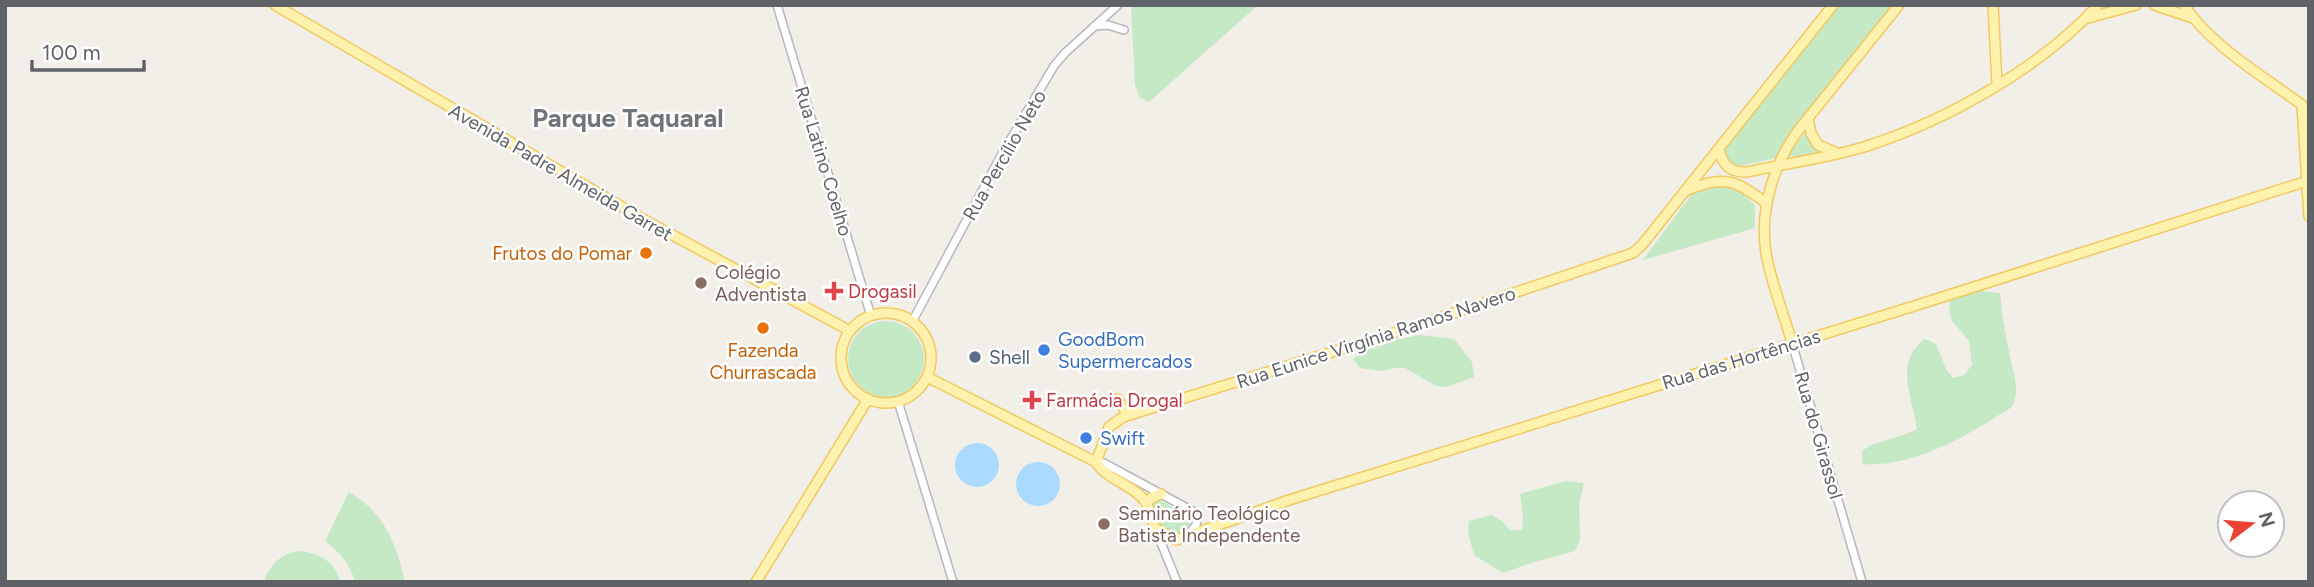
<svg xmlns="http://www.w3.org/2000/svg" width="2314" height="587" viewBox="0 0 2314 587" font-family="Figtree,sans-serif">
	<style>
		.green { fill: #c5e8c5 }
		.water { fill: #aadaff }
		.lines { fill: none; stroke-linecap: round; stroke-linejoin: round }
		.minor-casing { stroke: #b5b8bc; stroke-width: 10 }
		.major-casing { stroke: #f2c960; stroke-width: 12 }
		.minor { stroke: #fff; stroke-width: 7 }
		.major { stroke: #fff2af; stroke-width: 9 }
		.food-dot { fill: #e8710a; stroke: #fff; stroke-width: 2.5 }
		.education-dot { fill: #8d6e63; stroke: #fff; stroke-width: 2.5 }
		.health-dot { fill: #e0444e; stroke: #fff; stroke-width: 2.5 }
		.shop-dot { fill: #3f7fe0; stroke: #fff; stroke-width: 2.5 }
		.service-dot { fill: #5c6f8a; stroke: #fff; stroke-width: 2.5 }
		.labels { text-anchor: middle; stroke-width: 5; stroke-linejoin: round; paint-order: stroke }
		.street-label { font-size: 19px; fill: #5f6368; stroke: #fff }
		.food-label { font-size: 19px; fill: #c56008; stroke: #fff; text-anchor: end }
		.education-label { font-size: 19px; fill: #785e54; stroke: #fff; text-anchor: start }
		.health-label { font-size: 19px; fill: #be3a42; stroke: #fff; text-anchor: start }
		.shop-label { font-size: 19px; fill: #366cbe; stroke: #fff; text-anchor: start }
		.service-label { font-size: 19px; fill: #4e5e75; stroke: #fff; text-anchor: start }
		.district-label { font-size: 26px; font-weight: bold; fill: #70757a; stroke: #fff }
	</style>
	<rect width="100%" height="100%" fill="#f1efe8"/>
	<g class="green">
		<path d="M1131,5H1258L1149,102L1140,98L1135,85Z"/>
		<path d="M1840,5H1896L1776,158L1736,167L1726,163L1723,156L1725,149Z"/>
		<path d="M1805,132L1819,153L1787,157Z"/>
		<path d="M1727,185L1739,190L1755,205V228L1643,260L1694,191L1706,186Z"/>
		<path d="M1973,290L2000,293C2002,316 2006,339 2011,361C2014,374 2018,386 2015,399C2012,410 2006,410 1997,416C1961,440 1907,468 1862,464V451C1878,439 1900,439 1917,429C1913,397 1893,362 1925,339L1936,344L1946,369L1953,378L1964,375L1972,365L1969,341L1952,321L1949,310L1951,297Z"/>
		<circle cx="886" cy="359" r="38"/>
		<path d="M1420,335L1454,339L1472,362L1474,377L1447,387L1436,386L1405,368H1394L1382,371L1360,368L1353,359L1371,345Z"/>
		<path d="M1566,481L1584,483L1579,504L1580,540L1575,551L1528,564L1503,573L1474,555L1468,533L1469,521L1492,515L1503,522L1510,530H1522L1523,517L1520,494Z"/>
		<path d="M349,492C383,511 397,545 405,582H355C350,563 340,553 325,541Z"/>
		<path d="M1157,498L1191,518L1192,524C1173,550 1154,523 1151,501Z"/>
		<path d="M298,551C318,552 335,561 340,582H264C270,564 280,555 298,551Z"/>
	</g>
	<g class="water">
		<circle cx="977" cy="465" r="22"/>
		<circle cx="1038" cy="484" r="22"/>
	</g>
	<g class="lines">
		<g class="minor-casing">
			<g id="minor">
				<path d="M777,5L871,316"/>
				<path d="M1095,26L1108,25L1124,30"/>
				<path d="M912,322L1003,152L1054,66L1065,53L1118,5"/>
				<path d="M1792,343L1862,582"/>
				<path d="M898,401L953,582"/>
				<path d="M1096,462L1104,463L1198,514L1196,525L1188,535"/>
				<path d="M1155,528L1177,582"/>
			</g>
		</g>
		<g class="major-casing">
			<g id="major">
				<path d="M275,5L641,218L850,331"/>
				<path d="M1993,5L1997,84"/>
				<path d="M2154,5L2193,18"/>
				<path d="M2184,5C2212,47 2262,75 2302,105"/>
				<path d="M2088,18L2136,5"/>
				<path d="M2302,105L2309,216"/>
				<path d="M1808,119L1811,133L1818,145L1835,152"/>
				<path d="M1719,150C1723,165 1730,173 1747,172C1787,163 1829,158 1867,146C1947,120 2041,68 2098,5"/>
				<path d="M1688,190C1724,174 1738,181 1767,204"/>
				<circle cx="886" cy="358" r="45"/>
				<path d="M1792,343C1784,314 1767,272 1765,244C1761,205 1775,163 1797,132L1899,5"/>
				<path d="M927,377L1096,462C1108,481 1132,484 1145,501C1150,509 1152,519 1155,528L1176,540L1289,500L1911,307L2307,181"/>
				<path d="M1117,399L1125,410L1133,414"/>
				<path d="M1096,462L1109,427L1123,417L1397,332L1633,253L1642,245L1833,5"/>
				<path d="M1147,503L1151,498L1161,494"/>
				<path d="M756,582L868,399"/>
			</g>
		</g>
		<use href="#minor" class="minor"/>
		<use href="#major" class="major"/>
	</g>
	<g class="food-dot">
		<circle cx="646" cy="253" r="7"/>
		<circle cx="763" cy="328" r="7"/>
	</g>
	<g class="education-dot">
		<circle cx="701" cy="283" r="7"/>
		<circle cx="1104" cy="524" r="7"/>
	</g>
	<g class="health-dot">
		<path d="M830.5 280.5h7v7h7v7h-7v7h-7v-7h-7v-7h7z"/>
		<path d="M1028.5 389.5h7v7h7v7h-7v7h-7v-7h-7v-7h7z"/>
	</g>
	<g class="shop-dot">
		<circle cx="1044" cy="350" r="7"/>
		<circle cx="1086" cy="438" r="7"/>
	</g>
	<circle class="service-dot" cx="975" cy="357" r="7"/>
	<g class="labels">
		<g class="street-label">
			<text transform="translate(1004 155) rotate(-60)" y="7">Rua Percílio Neto</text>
			<text transform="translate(824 161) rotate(73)" y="7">Rua Latino Coelho</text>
			<text transform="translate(561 172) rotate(30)" y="7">Avenida Padre Almeida Garret</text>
			<text transform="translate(1376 337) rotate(-18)" y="7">Rua Eunice Virgínia Ramos Navero</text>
			<text transform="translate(1741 359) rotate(-17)" y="7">Rua das Hortências</text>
			<text transform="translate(1819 435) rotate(74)" y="7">Rua do Girassol</text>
		</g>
		<g class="food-label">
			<text x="632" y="260">Frutos do Pomar</text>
			<text x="763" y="357" text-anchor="middle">Fazenda<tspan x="763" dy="22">Churrascada</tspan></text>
		</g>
		<g class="education-label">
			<text x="715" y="279">Colégio<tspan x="715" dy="22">Adventista</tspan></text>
			<text x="1118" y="520">Seminário Teológico<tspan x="1118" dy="22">Batista Independente</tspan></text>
		</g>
		<g class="health-label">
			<text x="848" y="298">Drogasil</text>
			<text x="1046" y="407">Farmácia Drogal</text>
		</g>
		<g class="shop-label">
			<text x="1058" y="346">GoodBom<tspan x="1058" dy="22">Supermercados</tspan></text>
			<text x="1100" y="445">Swift</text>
		</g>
		<g class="service-label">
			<text x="989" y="364">Shell</text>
		</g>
		<g class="district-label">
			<text x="628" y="127">Parque Taquaral</text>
		</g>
	</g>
	<rect width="2314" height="587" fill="none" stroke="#5f6368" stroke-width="14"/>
	<g transform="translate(2251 524) rotate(74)"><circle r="33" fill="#ffffff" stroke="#bfc1c3" stroke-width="2"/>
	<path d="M0-5L12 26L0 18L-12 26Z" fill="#ea4335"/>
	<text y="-10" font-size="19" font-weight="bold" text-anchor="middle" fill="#5f6368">N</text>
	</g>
	<path d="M32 60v10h112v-10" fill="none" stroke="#5f6368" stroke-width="3.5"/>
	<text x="42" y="60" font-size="21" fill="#5f6368" stroke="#ffffff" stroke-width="5" paint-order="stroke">100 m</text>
</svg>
